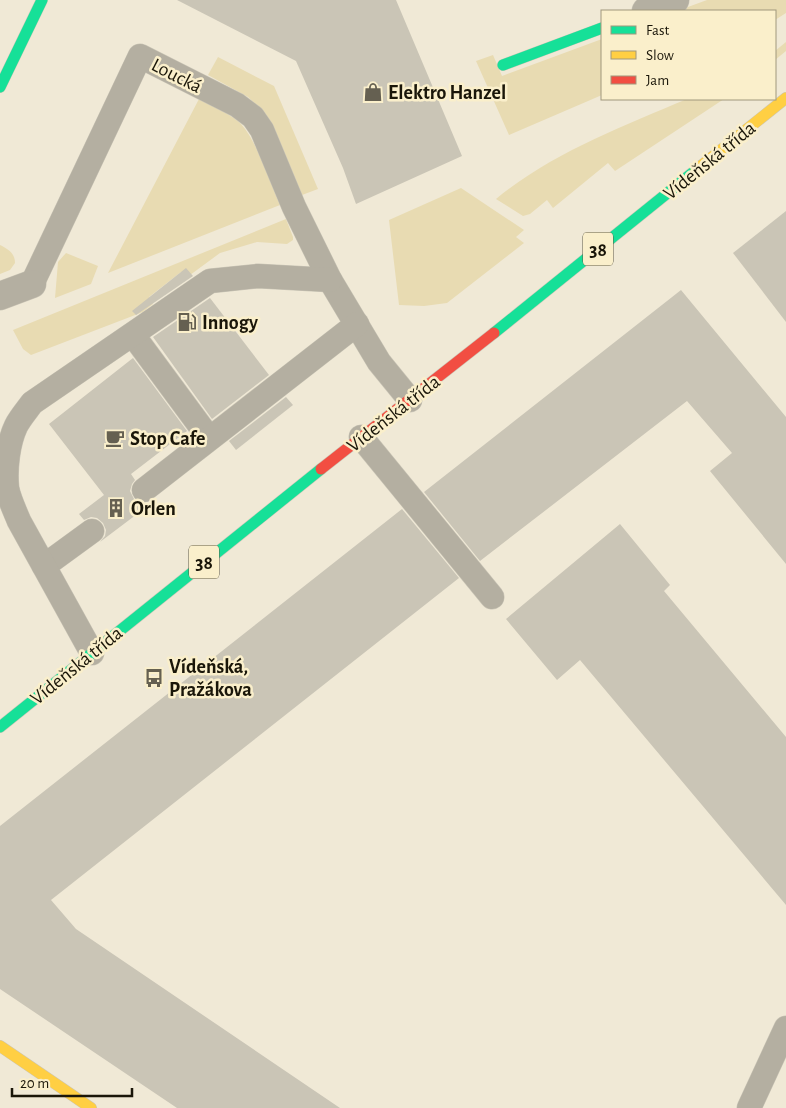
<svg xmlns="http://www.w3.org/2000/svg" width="786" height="1108" viewBox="0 0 786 1108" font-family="'Alegreya Sans',sans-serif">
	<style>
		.green { fill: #e8dbb2 }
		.building { fill: #cac5b6 }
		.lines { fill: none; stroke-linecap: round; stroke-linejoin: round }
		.lane-casing { stroke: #cbc6b7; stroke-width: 25 }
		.street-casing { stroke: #cbc6b7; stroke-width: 29 }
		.fast-casing { stroke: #cbc6b7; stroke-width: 12 }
		.slow-casing { stroke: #cbc6b7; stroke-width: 12 }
		.jam-casing { stroke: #cbc6b7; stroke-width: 12 }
		.lane { stroke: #b4afa1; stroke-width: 24 }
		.street { stroke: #b4afa1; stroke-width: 28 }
		.fast { stroke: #16e098; stroke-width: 11 }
		.slow { stroke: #ffcf43; stroke-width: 11 }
		.jam { stroke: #f24e42; stroke-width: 11 }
		.labels { text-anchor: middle; stroke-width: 5; stroke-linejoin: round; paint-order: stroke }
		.shield { fill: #faefcb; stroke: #5d5743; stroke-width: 1 }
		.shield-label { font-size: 19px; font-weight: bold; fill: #1a1609 }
		.street-label { font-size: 20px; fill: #1a1609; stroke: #faefcb }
		.poi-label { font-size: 20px; font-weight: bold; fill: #1a1609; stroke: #faefcb; text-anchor: start }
	</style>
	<rect width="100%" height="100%" fill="#f0e9d6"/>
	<g class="green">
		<path d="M707,0H786V13L775,20V11H677Z"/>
		<path d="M602,39V95L509,135L476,61L493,55L502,76Z"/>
		<path d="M786,42V51L775,60V51Z"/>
		<path d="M218,57L274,86L318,189L302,195L260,109L248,97L208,75Z"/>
		<path d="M199,99C212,106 227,112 239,122C256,138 270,182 280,205L108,273Z"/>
		<path d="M687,99H724L615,171L608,163L553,208L547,200L530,214L523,216L496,199C552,153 621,127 687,99Z"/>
		<path d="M461,188L524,230L516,237L524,243L447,303L424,306L399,305L389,220Z"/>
		<path d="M286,219L293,237V240L287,244L257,242L220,253L186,278L181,272L149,297L153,304L143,312L31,355L23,349L13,330Z"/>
		<path d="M0,245C8,249 15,253 15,263L10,270L0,274Z"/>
		<path d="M66,253L98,266L91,284L55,298L58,262Z"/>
	</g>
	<g class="building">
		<path d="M177,0H396L462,156L356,204L343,168L296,61Z"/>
		<path d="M786,211V322L733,253Z"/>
		<path d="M186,268L193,276L136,315L132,311Z"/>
		<path d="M681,290L786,417V564L710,471L732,453L687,401L480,561L424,492Z"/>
		<path d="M210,298L269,375L212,419L153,337Z"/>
		<path d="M133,358L187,431L131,474L135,480L132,484L130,491L134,499L139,503L145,504L153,502L100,542L105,536L106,530L103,523L97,518L91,517L84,520L79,514L104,495L49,424Z"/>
		<path d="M286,397L293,405L236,450L229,441Z"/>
		<path d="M402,509L459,578L51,900L76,929L340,1108H177L0,989V826Z"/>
		<path d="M620,524L670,585L664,591L786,737V905L580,660L557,680L506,619Z"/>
	</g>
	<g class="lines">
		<g class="lane-casing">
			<g id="lane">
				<path d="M32,284L140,56L237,105L253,117L262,130L294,207L330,280L379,362L410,400"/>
				<path d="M133,335L209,438"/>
				<path d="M361,437L492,597"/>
				<path d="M144,490L357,324"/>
				<path d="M44,566L92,531"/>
				<path d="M92,653L19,521C15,511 9,499 7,488C5,469 8,443 16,426C20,418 27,410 32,403L210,281L258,276L330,280"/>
				<path d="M749,1108L786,1028"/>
			</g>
		</g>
		<g class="street-casing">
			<g id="street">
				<path d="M646,11L675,0"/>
				<path d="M0,296L32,284"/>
			</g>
		</g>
		<g class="fast-casing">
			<g id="fast">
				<path d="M503,65L602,28"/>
				<path d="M0,87L42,0"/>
				<path d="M494,333L696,170"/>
				<path d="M0,727L321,469"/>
			</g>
		</g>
		<g class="slow-casing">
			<g id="slow">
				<path d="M696,170L786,98"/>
				<path d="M0,1046L91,1108"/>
			</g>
		</g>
		<g class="jam-casing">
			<path id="jam" d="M321,469L494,333"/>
		</g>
		<use href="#lane" class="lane"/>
		<use href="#street" class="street"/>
		<use href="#fast" class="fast"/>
		<use href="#slow" class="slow"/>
		<use href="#jam" class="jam"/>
	</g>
	<defs>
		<g id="shop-bare" transform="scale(1.5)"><path d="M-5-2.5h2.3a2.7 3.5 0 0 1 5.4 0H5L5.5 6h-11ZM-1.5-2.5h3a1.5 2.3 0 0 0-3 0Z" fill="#656051" stroke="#faefcb" stroke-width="2.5" paint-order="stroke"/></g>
		<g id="fuel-bare" transform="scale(1.5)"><path d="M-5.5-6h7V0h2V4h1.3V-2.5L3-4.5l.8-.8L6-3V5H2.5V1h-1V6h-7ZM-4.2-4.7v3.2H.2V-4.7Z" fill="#656051" stroke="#faefcb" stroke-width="2.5" paint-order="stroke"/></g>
		<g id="cafe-bare" transform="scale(1.5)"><path d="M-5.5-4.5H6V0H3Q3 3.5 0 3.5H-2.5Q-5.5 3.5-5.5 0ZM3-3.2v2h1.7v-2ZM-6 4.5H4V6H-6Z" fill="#656051" stroke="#faefcb" stroke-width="2.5" paint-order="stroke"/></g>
		<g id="building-bare" transform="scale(1.5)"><path d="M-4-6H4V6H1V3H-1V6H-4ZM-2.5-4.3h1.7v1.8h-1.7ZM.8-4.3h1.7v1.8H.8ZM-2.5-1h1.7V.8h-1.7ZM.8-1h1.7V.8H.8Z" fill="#656051" stroke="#faefcb" stroke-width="2.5" paint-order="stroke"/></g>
		<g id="bus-bare" transform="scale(1.5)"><path d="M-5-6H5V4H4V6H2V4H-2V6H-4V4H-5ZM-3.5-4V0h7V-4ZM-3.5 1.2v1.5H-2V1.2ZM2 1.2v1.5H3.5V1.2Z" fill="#656051" stroke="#faefcb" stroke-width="2.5" paint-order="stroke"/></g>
	</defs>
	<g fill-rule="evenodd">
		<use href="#shop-bare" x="373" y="92"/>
		<use href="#fuel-bare" x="187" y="322"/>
		<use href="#cafe-bare" x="115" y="438"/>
		<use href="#building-bare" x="116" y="508"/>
		<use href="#bus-bare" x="154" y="678"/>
	</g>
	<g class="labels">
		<g class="shield">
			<rect x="583" y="232.5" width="30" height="33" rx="4"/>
			<rect x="189" y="545.5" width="30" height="33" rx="4"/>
		</g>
		<g class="shield-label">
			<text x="598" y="256">38</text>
			<text x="204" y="569">38</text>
		</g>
		<g class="street-label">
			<text transform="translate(177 75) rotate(27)" y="7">Loucká</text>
			<text transform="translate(709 160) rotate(-39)" y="7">Vídeňská třída</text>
			<text transform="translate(393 413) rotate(-38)" y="7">Vídeňská třída</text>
			<text transform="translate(76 665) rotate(-39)" y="7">Vídeňská třída</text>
		</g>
		<g class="poi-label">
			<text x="388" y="99">Elektro Hanzel</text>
			<text x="202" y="329">Innogy</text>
			<text x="130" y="445">Stop Cafe</text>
			<text x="131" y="515">Orlen</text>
			<text x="169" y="673">Vídeňská,<tspan x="169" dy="23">Pražákova</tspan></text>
		</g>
	</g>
	<rect x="601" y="10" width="175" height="90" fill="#faefcb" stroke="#a0987d"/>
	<rect x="611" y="26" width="25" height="8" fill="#16e098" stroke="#a0987d"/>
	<text x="646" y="35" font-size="15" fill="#1a1609">Fast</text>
	<rect x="611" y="51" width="25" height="8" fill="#ffcf43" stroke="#a0987d"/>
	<text x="646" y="60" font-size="15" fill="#1a1609">Slow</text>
	<rect x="611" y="76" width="25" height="8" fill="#f24e42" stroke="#a0987d"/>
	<text x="646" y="85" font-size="15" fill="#1a1609">Jam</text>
	<path d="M12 1088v8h120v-8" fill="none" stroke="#1a1609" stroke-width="2.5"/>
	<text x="20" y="1088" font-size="15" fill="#1a1609" stroke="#faefcb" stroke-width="4" paint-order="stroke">20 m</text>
</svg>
